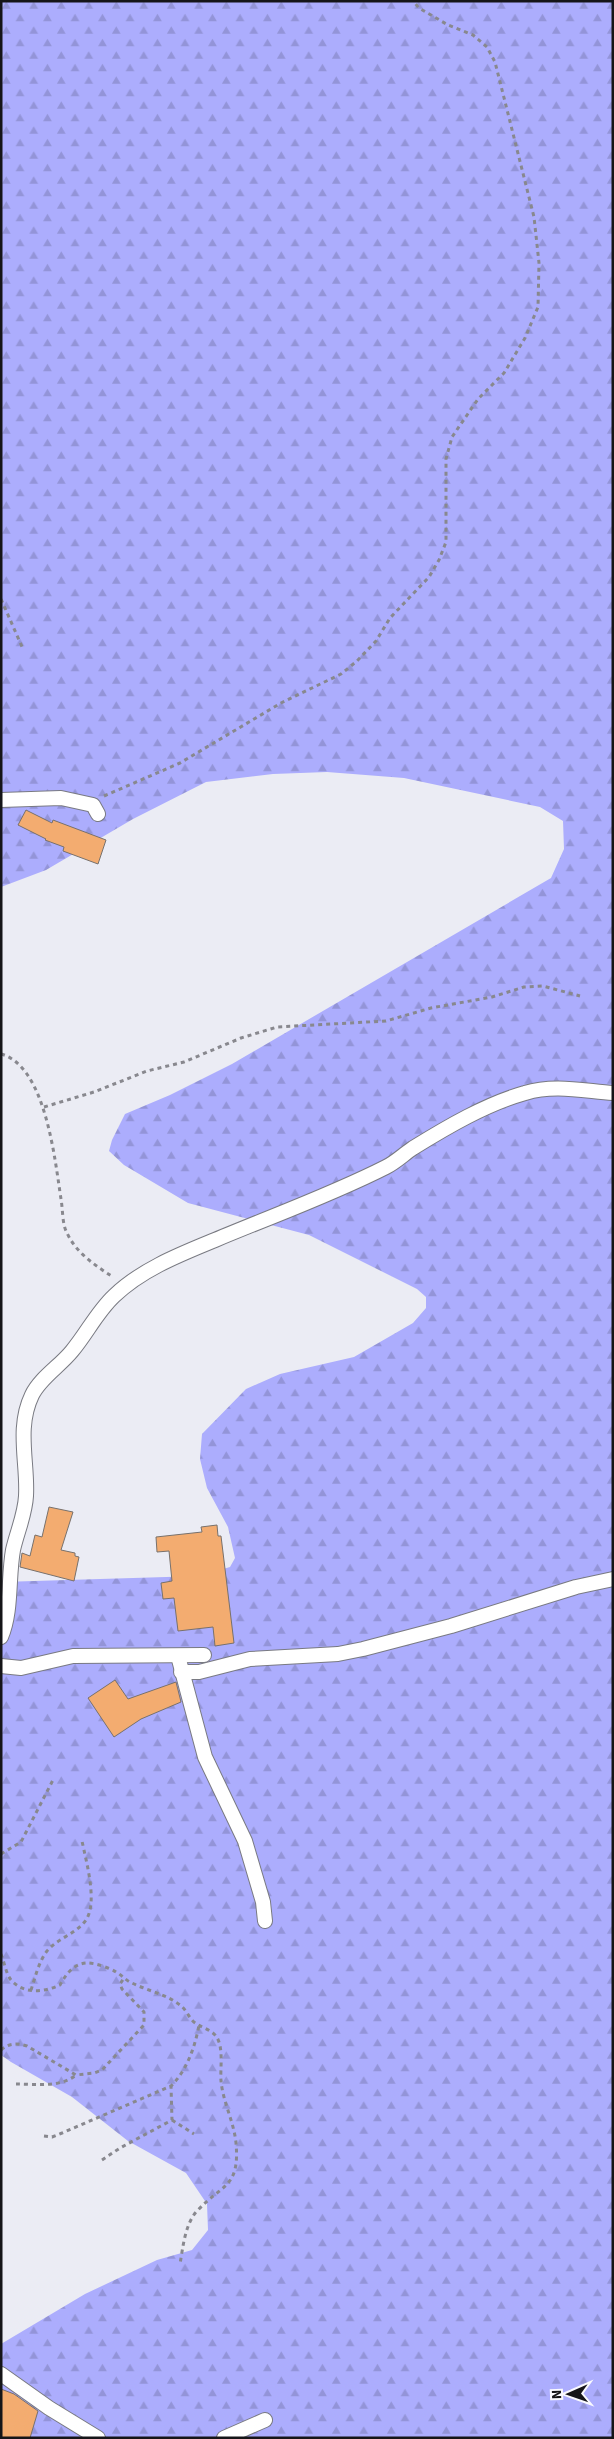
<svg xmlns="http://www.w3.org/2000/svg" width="614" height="2439" viewBox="0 0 614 2439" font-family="'Source Sans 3',sans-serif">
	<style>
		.forest { fill: url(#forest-firs) }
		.building { fill: #f3ac70; stroke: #78716c }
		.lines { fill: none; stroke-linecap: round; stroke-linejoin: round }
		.minor-casing { stroke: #797a82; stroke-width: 16 }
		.path { stroke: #88888e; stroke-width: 3; stroke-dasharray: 4 4; stroke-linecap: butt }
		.minor { stroke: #fff; stroke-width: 14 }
	</style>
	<defs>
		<pattern id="forest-firs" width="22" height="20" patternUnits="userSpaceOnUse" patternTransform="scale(1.25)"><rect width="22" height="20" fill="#acadfd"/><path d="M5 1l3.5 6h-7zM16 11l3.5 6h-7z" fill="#9394d8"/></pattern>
	</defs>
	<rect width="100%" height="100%" fill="#ebecf4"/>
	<path class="forest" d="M1,1H613V2438H1V2344L85,2294L157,2260L192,2250L208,2230L207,2204L186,2173L128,2141L72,2097L11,2062L1,2055V1582L199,1576L230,1567L235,1558L228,1527L207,1488L200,1459L202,1434L246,1389L280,1374L354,1357L413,1323L426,1308V1297L417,1289L309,1235L188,1203L124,1165L109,1151L112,1140L125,1114L170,1095L232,1064L551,878L564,849L563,821L540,807L404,778L327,772L273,774L206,782L133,819L46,870L1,887Z"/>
	<g class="building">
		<path d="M26,810L52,823L53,820L106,840L98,864L63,851L64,847L45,840L46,839L18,825Z"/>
		<path d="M49,1507L73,1512L61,1550L75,1553V1556L79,1557L74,1581L20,1567L22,1553L30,1556L35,1535L42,1537Z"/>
		<path d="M217,1525L218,1536H221L234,1643L215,1646L213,1627L178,1631L174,1598L163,1599L161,1583L172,1581L169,1551L157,1552L156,1537L202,1532L201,1527Z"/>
		<path d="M115,1680L128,1699L176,1682L181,1702L141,1719L114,1737L88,1698Z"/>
		<path d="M1,2389L14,2394L38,2411L30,2438H1Z"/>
	</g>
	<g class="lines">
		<g class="minor-casing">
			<g id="minor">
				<path d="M1,800L61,798L93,805L98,814"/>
				<path d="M1,1637C12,1611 8,1578 13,1550C17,1532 25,1515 26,1496C28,1463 16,1428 32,1395C40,1378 60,1366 72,1351C87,1333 97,1312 114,1296C142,1269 181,1254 215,1240C272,1216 331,1195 386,1167C396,1162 404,1154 413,1148C447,1127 486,1104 525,1093C554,1084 584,1091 613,1093"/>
				<path d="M178,1656L205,1757L245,1841L263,1902L265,1921"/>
				<path d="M1,1666L21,1668L73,1656L204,1655"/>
				<path d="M181,1672H199L250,1659L338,1654L363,1649L451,1626L576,1587L613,1579"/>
				<path d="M1,2374L49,2408L98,2438"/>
				<path d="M224,2438L265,2420"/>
			</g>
		</g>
		<g class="path">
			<path d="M1,599L23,649"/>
			<path d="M104,796L180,763L281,703L341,674L357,661L376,641L390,618L429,577L439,560L446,542V459L452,437L478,399L504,373L525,338L538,307L539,263L534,217L495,62L487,47L473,35L448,25L419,8L413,1"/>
			<path d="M1,1054C46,1066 55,1161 61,1199C63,1210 62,1224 67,1233C76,1253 96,1266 113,1277"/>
			<path d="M44,1107L94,1092L147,1071L184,1062L241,1038L277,1027L386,1021L431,1008L492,997L524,987L543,986L580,996"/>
			<path d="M1,1854L21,1842L54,1778"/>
			<path d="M1,1954C4,1961 6,1974 11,1980C24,1995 45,1992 60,1985C66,1974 74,1963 88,1963C95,1963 110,1968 116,1972C122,1975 126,1981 132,1983C148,1991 166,1994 180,2005C187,2010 190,2021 197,2024C203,2028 211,2030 216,2036C224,2047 220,2068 221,2081C223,2102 234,2122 236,2143C240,2188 222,2184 197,2211C185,2224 183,2247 180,2264"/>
			<path d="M31,1990C35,1978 39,1961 47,1951C58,1938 76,1934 86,1920C98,1902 86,1861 82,1841"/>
			<path d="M1,2050C9,2043 17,2043 27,2046L76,2075L94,2073L102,2070L144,2025V2012L122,1989L120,1984L124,1978"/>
			<path d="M16,2084C36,2084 60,2088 76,2075"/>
			<path d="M172,2120L194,2134"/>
			<path d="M44,2136L52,2137L62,2133L171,2086C187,2070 195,2047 199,2025"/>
			<path d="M102,2160L120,2148L172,2120L171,2086"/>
		</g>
		<use href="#minor" class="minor"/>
	</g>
	<rect width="614" height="2439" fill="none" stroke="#151518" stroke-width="5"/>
	<g transform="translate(569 2394) rotate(268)" stroke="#f9f9fe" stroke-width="4" paint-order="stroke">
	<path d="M0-4L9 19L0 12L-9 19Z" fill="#151518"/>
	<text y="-8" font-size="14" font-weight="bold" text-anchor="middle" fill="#151518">N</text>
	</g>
</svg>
